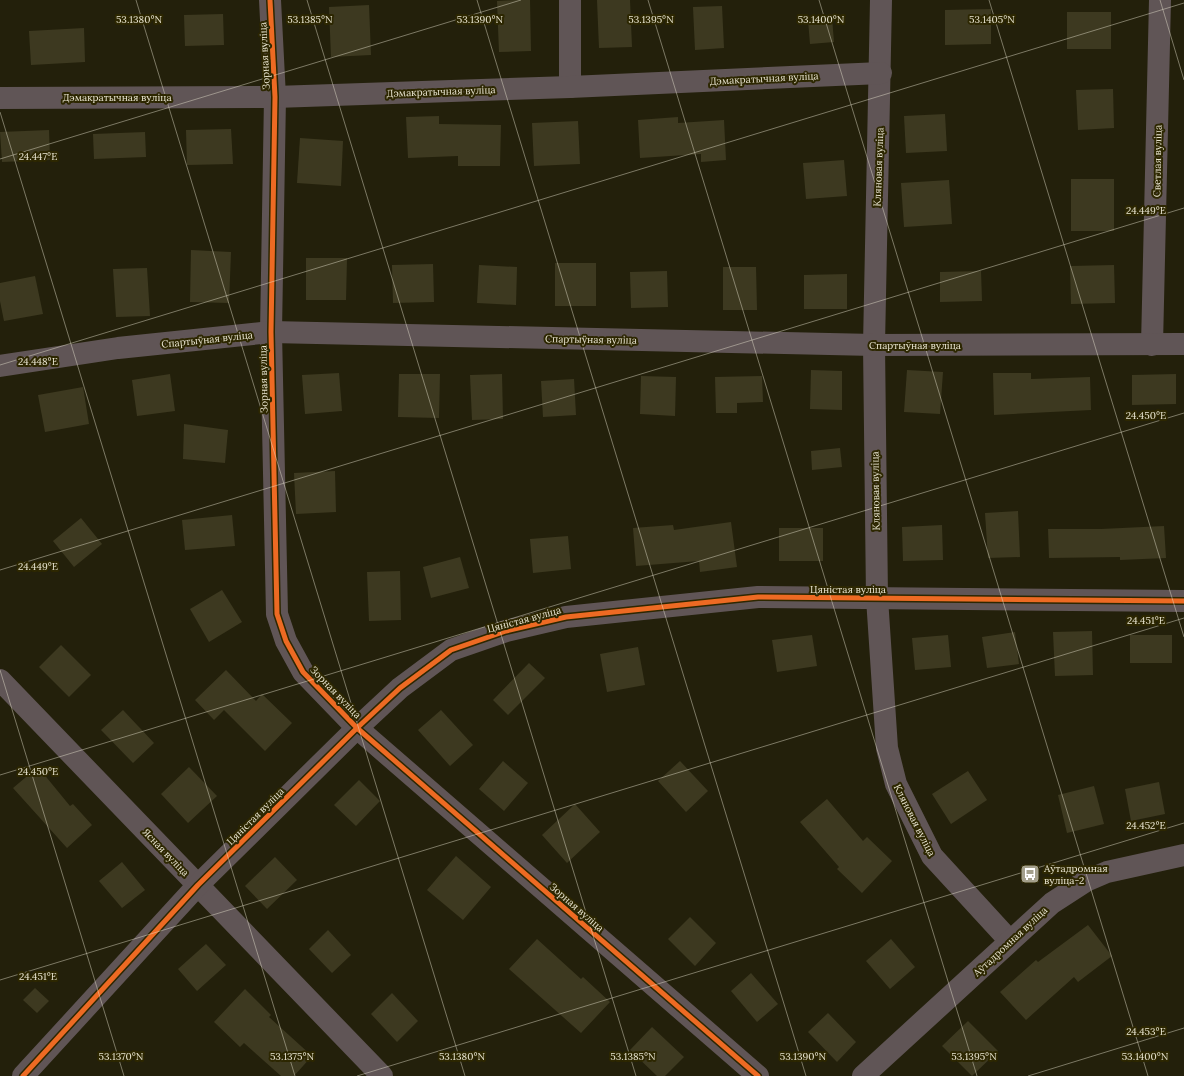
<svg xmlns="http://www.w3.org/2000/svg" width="1184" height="1076" viewBox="0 0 1184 1076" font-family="Lora,serif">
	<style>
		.building { fill: #3d3920 }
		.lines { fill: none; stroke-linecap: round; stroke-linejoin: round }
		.minor { stroke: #605556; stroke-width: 22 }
		.cycleway-casing { stroke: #2d2701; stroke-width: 8 }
		.cycleway { stroke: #ed6a23; stroke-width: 5 }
		.ticks { fill: none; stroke: #e9e5d1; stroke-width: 1; stroke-opacity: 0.45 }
		.labels { text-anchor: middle; stroke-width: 4; stroke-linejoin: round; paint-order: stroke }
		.street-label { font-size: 10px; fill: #e9e5d1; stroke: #2d2701 }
		.poi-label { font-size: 10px; fill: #e9e5d1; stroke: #2d2701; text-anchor: start }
		.ticks-label { font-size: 10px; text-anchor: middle; fill: #e9e5d1; stroke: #2d2701; stroke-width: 4; stroke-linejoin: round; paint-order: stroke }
	</style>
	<rect width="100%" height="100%" fill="#23200b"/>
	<g class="building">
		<path d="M516,0H530L531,51L499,52L497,1Z"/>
		<path d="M597,0H630L632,47L599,48Z"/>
		<path d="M369,5L371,55L331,57L329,7Z"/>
		<path d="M722,6L724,48L695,50L693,7Z"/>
		<path d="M991,9V44L945,45V10Z"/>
		<rect x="1067" y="12" width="44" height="37"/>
		<path d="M223,14L224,45L185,46L184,15Z"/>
		<path d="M832,18L834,42L810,44L808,20Z"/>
		<path d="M84,28L85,62L31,65L29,31Z"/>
		<path d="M1113,89L1114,128L1078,130L1076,90Z"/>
		<path d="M945,114L947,151L906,153L904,116Z"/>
		<path d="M439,116V124L501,125L500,166H458V156L408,158L406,117Z"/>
		<path d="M678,117V123L724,120L726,160L701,162V154L640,158L638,120Z"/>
		<path d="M578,121L580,164L534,166L532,123Z"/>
		<path d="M231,129L233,164L187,165L186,130Z"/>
		<path d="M49,130L50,160L2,162L0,132Z"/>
		<path d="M145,132L146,157L94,159L93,134Z"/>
		<path d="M300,138L343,141L341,186L297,183Z"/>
		<path d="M844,160L847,196L806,199L803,163Z"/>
		<rect x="1071" y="179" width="43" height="52"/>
		<path d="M949,180L952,224L904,227L901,183Z"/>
		<path d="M191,250L231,252L229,303L190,302Z"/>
		<path d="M306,258H347L346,300H306Z"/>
		<rect x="555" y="263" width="41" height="43"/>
		<path d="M433,264L434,302L393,303L392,265Z"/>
		<path d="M479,265L517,267L516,305L477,303Z"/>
		<path d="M1114,265L1115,303L1071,304L1070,266Z"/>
		<path d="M723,267H756L757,310H723Z"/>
		<path d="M147,268L150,316L116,317L113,269Z"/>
		<path d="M667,271L668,307L631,308L630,272Z"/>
		<path d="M981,271L982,301L940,302V272Z"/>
		<path d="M847,274V309H804V275Z"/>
		<path d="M35,276L43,314L4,321L0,301V283Z"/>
		<path d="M811,370L842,371V410L810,409Z"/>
		<path d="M907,370L943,372L940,414L904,412Z"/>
		<path d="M339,373L342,411L305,414L302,375Z"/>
		<path d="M993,373H1031V379L1090,377L1091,410L994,415Z"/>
		<path d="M170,374L175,411L137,416L132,380Z"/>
		<path d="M399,374H440L439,418L398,417Z"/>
		<path d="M502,374L503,419L472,420L470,375Z"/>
		<path d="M1176,374V404L1132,405V375Z"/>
		<path d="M641,376L676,377L675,416L640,414Z"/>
		<path d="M762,376L763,402L737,403V413H716L715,377Z"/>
		<path d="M574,379L576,415L543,417L541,381Z"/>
		<path d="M83,387L89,424L45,432L38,395Z"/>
		<path d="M184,424L228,430L225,463L183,459Z"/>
		<path d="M840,448L842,467L812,470L811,451Z"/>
		<path d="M335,471L336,512L296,514L294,473Z"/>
		<path d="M1018,511L1020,557L988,558L985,513Z"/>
		<path d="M232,515L235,546L185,550L182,520Z"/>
		<path d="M81,518L102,544L74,567L53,541Z"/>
		<path d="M731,522L737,567L700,572L699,561L636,566L633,528L673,525L674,530Z"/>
		<path d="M942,525L943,560L903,561L902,527Z"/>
		<path d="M1164,526L1166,558L1120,560V557L1049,558L1048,529H1101Z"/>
		<rect x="779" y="528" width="44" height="33"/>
		<path d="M568,536L571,569L533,573L530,539Z"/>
		<path d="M460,557L469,588L431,598L423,567Z"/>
		<path d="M400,571L401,620L369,621L367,572Z"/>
		<path d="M222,590L242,622L209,642L190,609Z"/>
		<path d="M1092,631L1093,675L1055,676L1053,632Z"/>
		<path d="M1015,632L1019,664L987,668L982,637Z"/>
		<path d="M812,635L817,666L777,672L772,640Z"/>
		<path d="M948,635L951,667L915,670L912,638Z"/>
		<rect x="1130" y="635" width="42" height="28"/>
		<path d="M61,645L91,675L69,697L39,667Z"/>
		<path d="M638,647L645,685L607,692L600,654Z"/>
		<path d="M529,663L545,678L508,715L493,700Z"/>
		<path d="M226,670L256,701L262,694L292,723L265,751L224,710L214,720L195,700Z"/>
		<path d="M123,710L154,743L133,763L101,730Z"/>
		<path d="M441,710L473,745L450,766L418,730Z"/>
		<path d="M503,761L528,783L504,811L479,789Z"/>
		<path d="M680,761L708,791L686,812L658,781Z"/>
		<path d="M38,767L70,806L73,804L92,825L67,848L13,788Z"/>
		<path d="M189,767L217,796L188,823L161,794Z"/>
		<path d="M968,771L987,800L951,824L932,794Z"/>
		<path d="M359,780L380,801L356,826L334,805Z"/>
		<path d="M1159,782L1165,814L1131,821L1125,789Z"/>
		<path d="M1094,786L1104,824L1067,833L1058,795Z"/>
		<path d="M827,799L863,841L867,837L892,861L862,893L837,869L839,867L800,822Z"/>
		<path d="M575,804L600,832L567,863L542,835Z"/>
		<path d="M456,856L491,887L463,920L427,890Z"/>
		<path d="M275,857L297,880L267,909L245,886Z"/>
		<path d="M122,862L145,890L122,908L99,881Z"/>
		<path d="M690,917L716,943L695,966L668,939Z"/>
		<path d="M1088,925L1112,956L1078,982L1074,977L1026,1020L1000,992L1036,960L1038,962Z"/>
		<path d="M328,930L351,955L332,973L309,949Z"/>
		<path d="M537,939L581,979L583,977L610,1002L581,1033L509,969Z"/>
		<path d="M891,939L915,967L890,989L866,961Z"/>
		<path d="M206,944L226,965L197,991L178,969Z"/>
		<path d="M751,973L778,1004L757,1022L731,991Z"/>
		<path d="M35,988L49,1001L37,1013L23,1000Z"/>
		<path d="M245,989L271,1015L269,1017L312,1056L294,1076H281L244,1043L240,1047L214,1022Z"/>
		<path d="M392,993L418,1021L397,1042L371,1014Z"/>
		<path d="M828,1013L856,1042L837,1062L808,1032Z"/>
		<path d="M968,1021L998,1051L972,1076L942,1046Z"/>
		<path d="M652,1027L684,1057L665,1076H657L630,1050Z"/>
	</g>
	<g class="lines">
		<g class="minor">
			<path d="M270,0L275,97L271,332L277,614L286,641L303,672L357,728L758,1076"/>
			<path d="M881,0L874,345L877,598L887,748L896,784L932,856L1010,941"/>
			<path d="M570,87V0"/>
			<path d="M0,98L275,97L570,87L881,73"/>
			<path d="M1152,345L1160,0"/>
			<path d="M0,366L118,348L271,332L874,345L1184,344"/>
			<path d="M0,680L382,1076"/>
			<path d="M23,1076L198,885L357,728L400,688L451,650L506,631L566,617L758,597L1184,601"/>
			<path d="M863,1076L1052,903L1086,881L1107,872L1184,855"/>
		</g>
		<g class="cycleway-casing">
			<g id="cycleway">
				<path d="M270,0L275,97L271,332L277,614L286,641L303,672L357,728L758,1076"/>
				<path d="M23,1076L198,885L357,728L400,688L451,650L506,631L566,617L758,597L1184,601"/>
			</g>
		</g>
		<use href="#cycleway" class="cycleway"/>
	</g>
	<path class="ticks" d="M136,0L465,1076M307,0L636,1076M477,0L806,1076M648,0L977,1076M819,0L1148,1076M989,0L1184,637M1160,0L1184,80M0,112L295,1076M0,159L521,0M0,365L1184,3M0,570L1184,208M0,670L124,1076M0,775L1184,413M0,980L1184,618M357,1076L1184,823M1028,1076L1184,1028"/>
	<defs>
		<g id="bus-square" transform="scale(1)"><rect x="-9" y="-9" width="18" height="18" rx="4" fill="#a4a08c" stroke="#2d2701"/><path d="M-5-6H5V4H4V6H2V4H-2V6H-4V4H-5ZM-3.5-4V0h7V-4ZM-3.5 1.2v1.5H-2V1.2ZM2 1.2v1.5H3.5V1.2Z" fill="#fff"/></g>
	</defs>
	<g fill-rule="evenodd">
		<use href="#bus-square" x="1030" y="874"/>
	</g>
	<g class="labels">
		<g class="street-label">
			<text transform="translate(264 56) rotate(-93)" y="4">Зорная вуліца</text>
			<text transform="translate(764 78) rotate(-3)" y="4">Дэмакратычная вуліца</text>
			<text transform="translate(441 91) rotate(-2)" y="4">Дэмакратычная вуліца</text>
			<text x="117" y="101">Дэмакратычная вуліца</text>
			<text transform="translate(1157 161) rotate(-89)" y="4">Светлая вуліца</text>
			<text transform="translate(878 167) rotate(-88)" y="4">Кляновая вуліца</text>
			<text transform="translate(207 339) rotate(-6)" y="4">Спартыўная вуліца</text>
			<text transform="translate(591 339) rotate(1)" y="4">Спартыўная вуліца</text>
			<text x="915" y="349">Спартыўная вуліца</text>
			<text transform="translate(263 379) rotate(-91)" y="4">Зорная вуліца</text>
			<text transform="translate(875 491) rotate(-91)" y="4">Кляновая вуліца</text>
			<text x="848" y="593">Цяністая вуліца</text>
			<text transform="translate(524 619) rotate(-15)" y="4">Цяністая вуліца</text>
			<text transform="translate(336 692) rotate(46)" y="4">Зорная вуліца</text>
			<text transform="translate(255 816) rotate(-45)" y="4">Цяністая вуліца</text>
			<text transform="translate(915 820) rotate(63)" y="4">Кляновая вуліца</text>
			<text transform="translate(166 852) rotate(46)" y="4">Ясная вуліца</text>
			<text transform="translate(577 907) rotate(41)" y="4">Зорная вуліца</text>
			<text transform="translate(1010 941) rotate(-43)" y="4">Аўтадромная вуліца</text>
		</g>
		<g class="poi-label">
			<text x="1044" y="872">Аўтадромная<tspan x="1044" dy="12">вуліца-2</tspan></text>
		</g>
	</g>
	<g class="ticks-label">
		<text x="139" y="23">53.1380°N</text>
		<text x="310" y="23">53.1385°N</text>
		<text x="480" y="23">53.1390°N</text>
		<text x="651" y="23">53.1395°N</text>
		<text x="821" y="23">53.1400°N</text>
		<text x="992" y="23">53.1405°N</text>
		<text x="38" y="160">24.447°E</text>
		<text x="1146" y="214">24.449°E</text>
		<text x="38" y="365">24.448°E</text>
		<text x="1146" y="419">24.450°E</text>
		<text x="38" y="570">24.449°E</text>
		<text x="1146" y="624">24.451°E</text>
		<text x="38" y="775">24.450°E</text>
		<text x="1146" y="829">24.452°E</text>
		<text x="38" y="980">24.451°E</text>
		<text x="1146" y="1035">24.453°E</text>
		<text x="121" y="1060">53.1370°N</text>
		<text x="292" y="1060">53.1375°N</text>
		<text x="462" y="1060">53.1380°N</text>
		<text x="633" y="1060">53.1385°N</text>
		<text x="803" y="1060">53.1390°N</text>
		<text x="974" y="1060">53.1395°N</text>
		<text x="1145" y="1060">53.1400°N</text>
	</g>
</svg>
